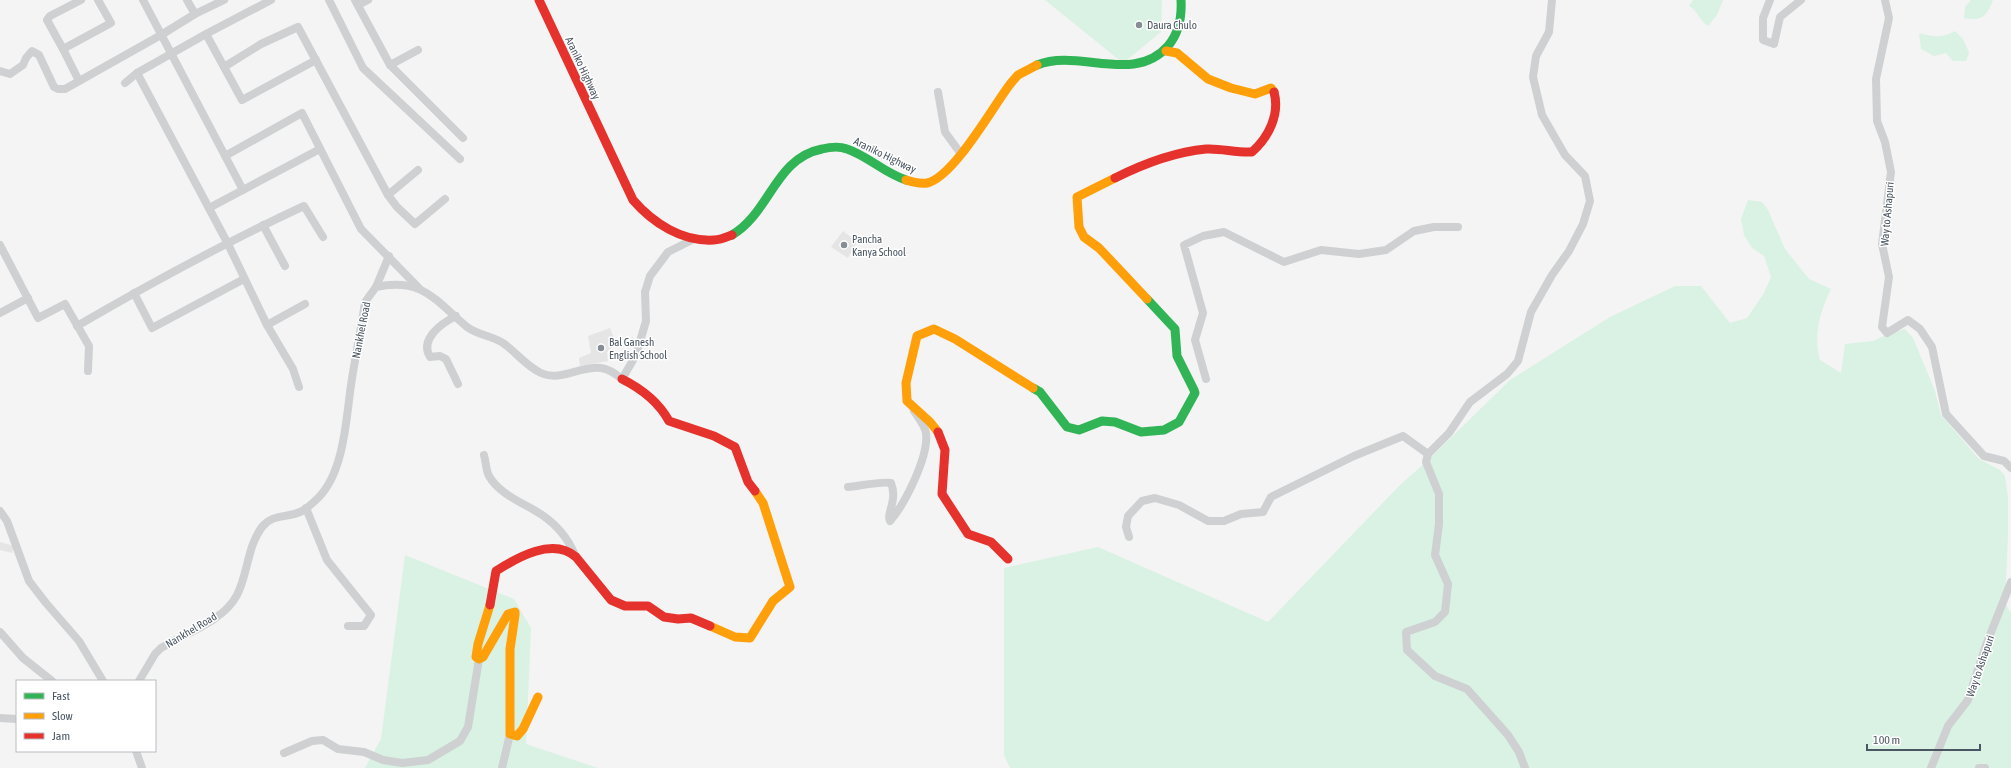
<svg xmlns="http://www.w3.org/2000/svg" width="2011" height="768" viewBox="0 0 2011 768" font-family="'Asap Condensed',sans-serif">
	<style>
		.education { fill: #e6e5e6 }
		.green { fill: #d9f2e3 }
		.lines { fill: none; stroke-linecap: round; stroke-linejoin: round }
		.street { stroke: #ced0d2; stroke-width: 8 }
		.fast { stroke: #30b455; stroke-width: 9 }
		.slow { stroke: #ff9f0a; stroke-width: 9 }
		.jam { stroke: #e5322d; stroke-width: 9 }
		.poi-dot { fill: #868d94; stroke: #fff; stroke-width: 1.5 }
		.labels { text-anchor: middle; stroke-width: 3; stroke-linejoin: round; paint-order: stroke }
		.poi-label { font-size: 11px; fill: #4a5661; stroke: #fff; text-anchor: start }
		.street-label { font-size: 11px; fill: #4a5661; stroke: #fff }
	</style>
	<rect width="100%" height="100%" fill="#f4f4f4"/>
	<g class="education">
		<path d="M843,231L857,242L848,258L831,247Z"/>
		<path d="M610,328L616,344L607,352L608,361L580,366L579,358L591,353L588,336Z"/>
		<path d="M0,542L14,546L12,553L0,550Z"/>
	</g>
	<g class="green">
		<path d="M1045,0H1162L1161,32L1123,63Z"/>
		<path d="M1693,0H1723L1717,15L1708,26C1700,21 1698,11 1689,6Z"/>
		<path d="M1971,0H1993C1986,17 1983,21 1964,18L1965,7Z"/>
		<path d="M1955,31L1963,39L1969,53L1966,61H1953L1946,53L1934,56L1921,49L1919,33C1933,37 1943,38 1955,31Z"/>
		<path d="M1748,200L1762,202L1768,210L1785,249L1809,279L1831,289C1820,311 1813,336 1820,360L1841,373L1845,344L1873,341L1891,333L1905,329L1913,338L1935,391L1941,415L1979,459L2000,470L2005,476L2008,498V534L2005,602L2011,614V768H1010L1004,755V568L1098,547L1268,622L1400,485L1426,462L1510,380L1610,317L1675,286H1701L1730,323L1747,318L1764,293L1771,277L1764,256L1752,248L1744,235L1741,219Z"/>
		<path d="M405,555L514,599L531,628L526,744L598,768H365L381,739Z"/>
	</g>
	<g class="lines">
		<g class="street">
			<path d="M143,0L243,190"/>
			<path d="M187,0L195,14"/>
			<path d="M329,0L363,68L460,159"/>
			<path d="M355,0L390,65L463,138"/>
			<path d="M1770,0L1763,18V40L1774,44L1780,17L1801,0"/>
			<path d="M1885,0L1889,18L1876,79L1877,121L1885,142L1891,172L1882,244L1889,277L1882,327L1887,333L1908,320L1920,329L1932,347L1946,414L1984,456L2004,461L2011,468"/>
			<path d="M358,5L368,0"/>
			<path d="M206,34L242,100L316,60"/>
			<path d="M63,49L111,23L98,0"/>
			<path d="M390,65L418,50"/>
			<path d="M224,67L261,44L298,27L388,195L397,207L415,224L445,199"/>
			<path d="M0,71L10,74L23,65L26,58L32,51L39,55L54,87L58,89H65L161,35L195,14L224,0"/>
			<path d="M137,73L228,244L267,325L293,369L299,387"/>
			<path d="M79,81L63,49L47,20L50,16L81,0"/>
			<path d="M125,83L137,73L206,34L271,0"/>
			<path d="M938,92L945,132L961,154"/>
			<path d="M225,156L302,113L361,229L419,288"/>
			<path d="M388,195L418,170"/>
			<path d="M209,208L320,149"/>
			<path d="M263,225L285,266"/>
			<path d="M0,245L38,318L65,304L89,346L88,371"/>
			<path d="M376,287L389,256"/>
			<path d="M134,293L152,328L244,279"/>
			<path d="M0,313L28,298"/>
			<path d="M456,316C442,323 419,339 430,357L440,356L446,359L458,384"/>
			<path d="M267,325L305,304"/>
			<path d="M77,326C151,283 226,242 304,206L323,237"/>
			<path d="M1206,379L1195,340L1203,313L1184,245L1203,236L1224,232L1284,262L1321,250L1359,254L1386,250L1414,231L1434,227H1458"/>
			<path d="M1428,454L1426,462L1439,494V524L1435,555L1448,584L1445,612L1435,622L1406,632L1407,650L1435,676L1467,689L1508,735L1519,752L1525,768"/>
			<path d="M484,455C486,462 486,471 489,476C498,492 518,501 534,510C552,520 567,536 575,555"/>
			<path d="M848,487C859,486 882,481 891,483C898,500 886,514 890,521C905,504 929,456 926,433C925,426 918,417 914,411"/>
			<path d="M306,508L327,560L371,615L364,626H348"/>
			<path d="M0,511L7,521L29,581L46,603L79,641L103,681"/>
			<path d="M1129,537L1126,527L1128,516L1142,501L1155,498L1179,505L1208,521H1224L1241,514L1263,512L1271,497L1354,456L1403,436L1428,454L1449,433L1470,402L1507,374L1518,361L1531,312L1552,275L1569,251L1583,224L1590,201L1585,176L1565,155L1542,115L1533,77L1536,56L1549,32L1552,0"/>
			<path d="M0,632L23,658L52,681"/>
			<path d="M139,681L155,654L161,648C184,634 224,621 237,595C248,574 247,547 262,527C272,514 286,518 300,512C307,509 313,503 319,497C344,471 346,420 351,385C355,358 361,330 365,302L376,287C423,277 436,301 467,327C478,335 492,336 503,343C516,352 526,366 541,373C560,382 582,365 601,368C609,369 616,374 622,379L636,355L646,321L645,292L650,276L668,252L694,239"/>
			<path d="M0,718L17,719"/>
			<path d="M136,751L142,768"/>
			<path d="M284,753L312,741L323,740L338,749L364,752L383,760L402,763L428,760L460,741L468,727L479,659"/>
			<path d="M502,768L510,734"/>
			<path d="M1931,768L1948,726L1968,700L1986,645L2011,582"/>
			<path d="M1979,768H1985"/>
		</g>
		<g class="fast">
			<path d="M1037,65C1078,48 1134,85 1168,46C1179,33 1182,17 1181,0"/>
			<path d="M732,235C770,213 775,158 822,149C830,147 839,146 847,149C868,156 884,173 906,180"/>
			<path d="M1033,388L1040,392L1067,427L1079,430L1102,421L1115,422L1141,432L1164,430L1179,422L1195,393L1194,390L1177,356L1175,329L1147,299"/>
		</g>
		<g class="slow">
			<path d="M1166,51L1177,53L1208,79L1231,88L1255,94L1271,88L1274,92"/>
			<path d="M1115,178L1077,197L1079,227L1084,237L1099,248L1147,299"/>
			<path d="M906,180C912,182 920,184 927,183C954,177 993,106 1011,83L1018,75L1037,65"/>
			<path d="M938,432L930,422L907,401L906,383L917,336L934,329L955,339L1033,388"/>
			<path d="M490,605L478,644L476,657L479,659L483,657L508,614L515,612V615L510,649V734L517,736L523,729L538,697"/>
			<path d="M710,626L735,637L750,638L773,601L790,587L763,503L755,491"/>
		</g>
		<g class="jam">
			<path d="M539,0L633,200C653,223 682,242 714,240C720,240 727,237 732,235"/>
			<path d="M1115,178C1143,164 1174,152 1206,149C1221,148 1236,153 1252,152C1269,137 1280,114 1274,92"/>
			<path d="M622,379C642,389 658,401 669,421L714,436L735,447L748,482L755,491"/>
			<path d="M938,432L945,450L942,494L968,534L991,542L1008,559"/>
			<path d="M490,605L496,571C518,557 553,537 576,557L611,600L625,606H648L664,617L678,619L691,618L710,626"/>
		</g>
	</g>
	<g class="poi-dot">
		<circle cx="1139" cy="25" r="4"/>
		<circle cx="844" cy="245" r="4"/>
		<circle cx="601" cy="348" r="4"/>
	</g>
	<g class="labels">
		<g class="poi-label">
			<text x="1147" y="29">Daura Chulo</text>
			<text x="852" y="243">Pancha<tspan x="852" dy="13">Kanya School</tspan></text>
			<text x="609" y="346">Bal Ganesh<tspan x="609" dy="13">English School</tspan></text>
		</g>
		<g class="street-label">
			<text transform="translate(583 68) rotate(65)" y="4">Araniko Highway</text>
			<text transform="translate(885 155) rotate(26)" y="4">Araniko Highway</text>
			<text transform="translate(1887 214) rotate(-85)" y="4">Way to Ashapuri</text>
			<text transform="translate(361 330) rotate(-79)" y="4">Nankhel Road</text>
			<text transform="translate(191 630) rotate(-31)" y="4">Nankhel Road</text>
			<text transform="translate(1980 666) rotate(-71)" y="4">Way to Ashapuri</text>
		</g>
	</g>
	<rect x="16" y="680" width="140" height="72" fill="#ffffff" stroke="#b7bbc0"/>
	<rect x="24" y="693" width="20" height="6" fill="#30b455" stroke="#b7bbc0"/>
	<text x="52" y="700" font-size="12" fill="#4a5661">Fast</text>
	<rect x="24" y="713" width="20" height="6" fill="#ff9f0a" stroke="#b7bbc0"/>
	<text x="52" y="720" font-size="12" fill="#4a5661">Slow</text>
	<rect x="24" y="733" width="20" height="6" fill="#e5322d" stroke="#b7bbc0"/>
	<text x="52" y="740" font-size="12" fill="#4a5661">Jam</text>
	<path d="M1867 744v6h113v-6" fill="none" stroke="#4a5661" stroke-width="2"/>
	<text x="1873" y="744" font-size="12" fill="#4a5661" stroke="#ffffff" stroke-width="3" paint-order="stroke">100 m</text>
</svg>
